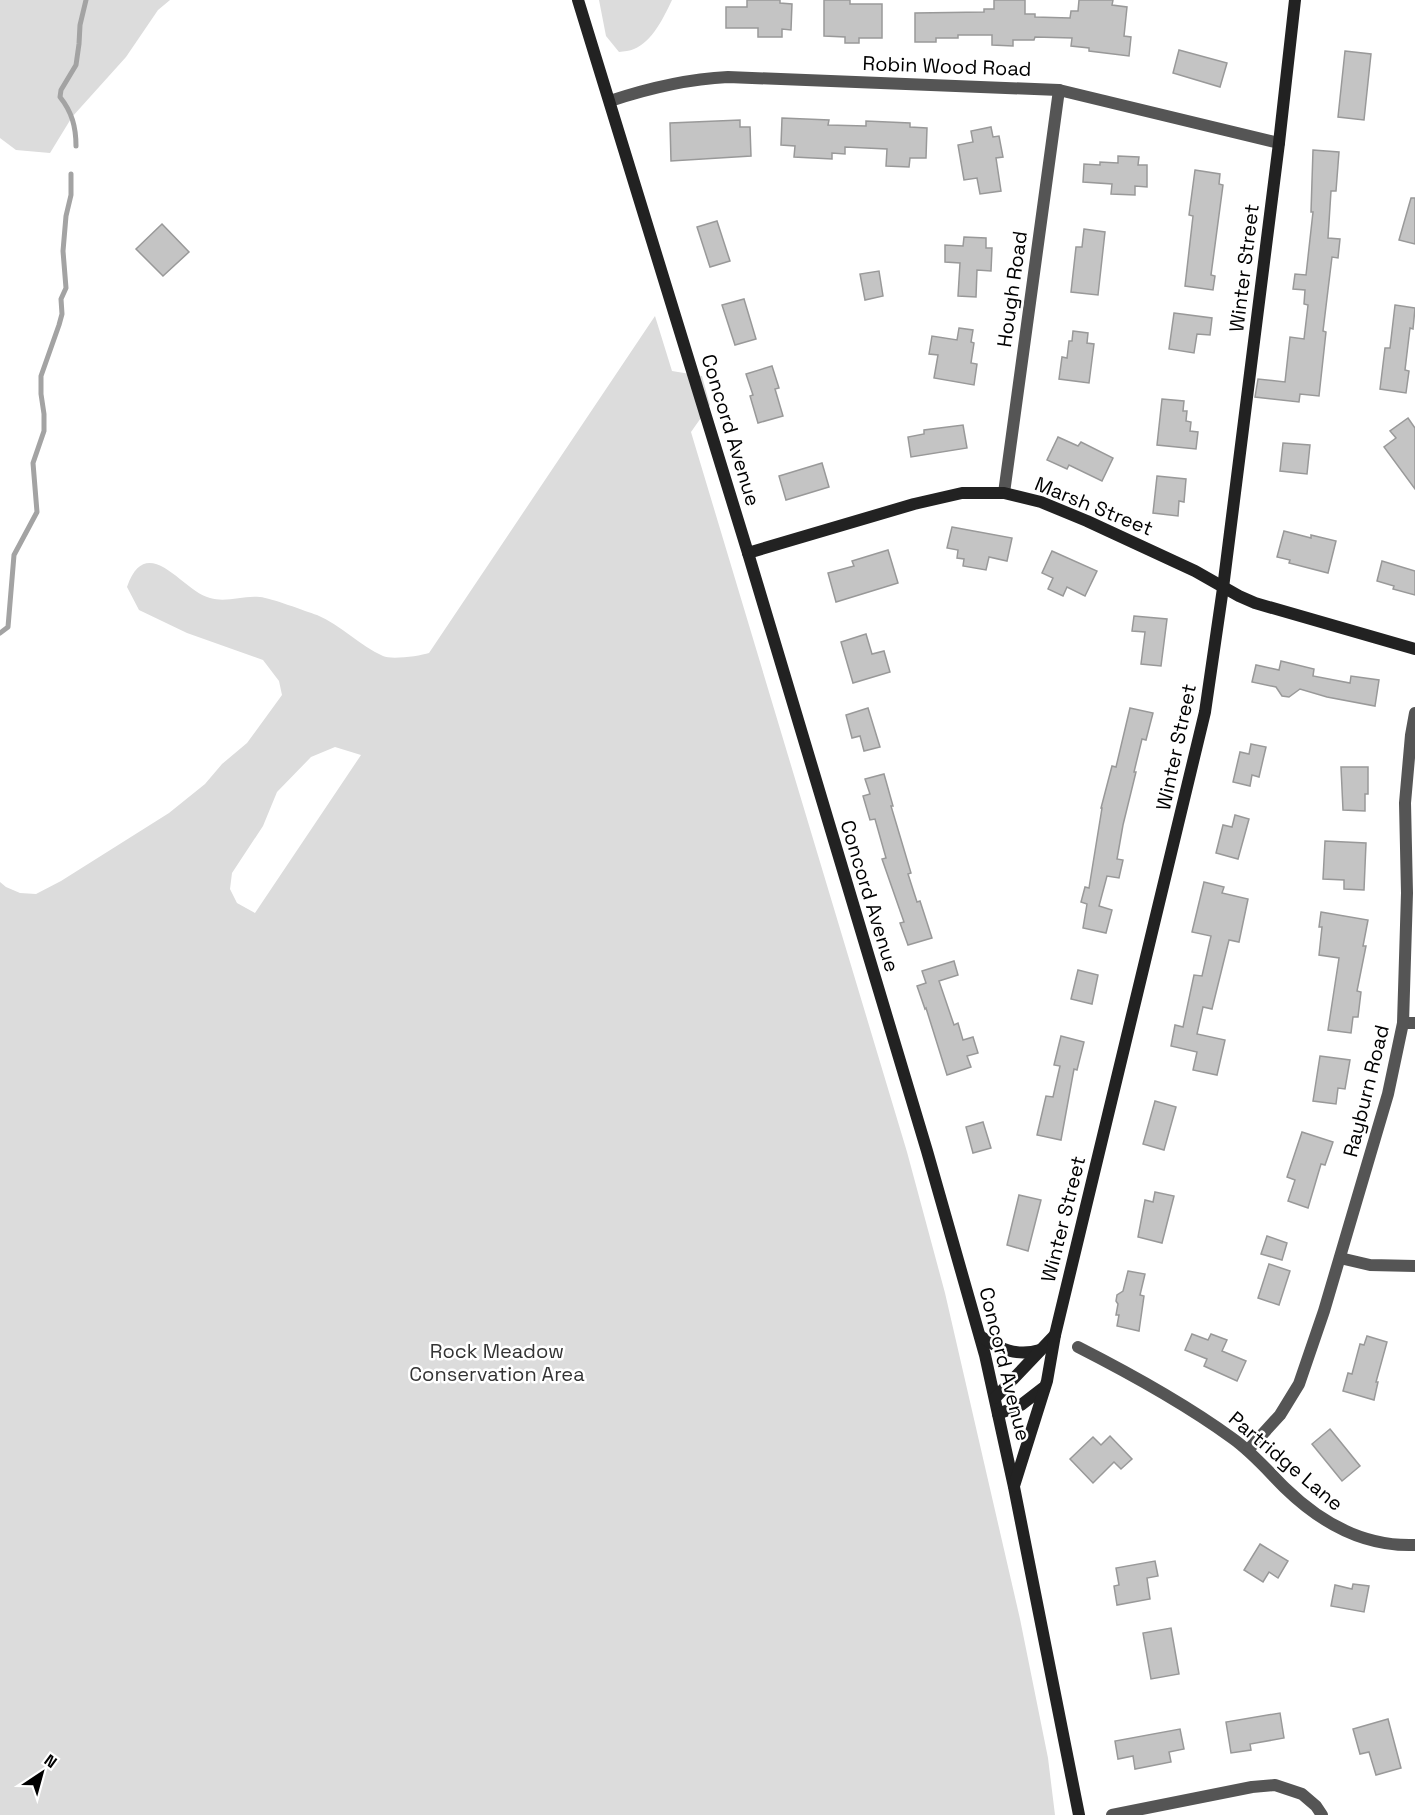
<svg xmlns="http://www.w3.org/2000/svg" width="1415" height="1815" viewBox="0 0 1415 1815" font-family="'Space Grotesk',sans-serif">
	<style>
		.green { fill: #dcdcdc; fill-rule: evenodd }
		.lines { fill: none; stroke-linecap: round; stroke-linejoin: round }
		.stream { stroke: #a3a3a3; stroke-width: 5 }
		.building { fill: #c4c4c4; stroke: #999; stroke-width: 1.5 }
		.street { stroke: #555; stroke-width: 12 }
		.secondary { stroke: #222; stroke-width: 12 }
		.labels { text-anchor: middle; stroke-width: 5; stroke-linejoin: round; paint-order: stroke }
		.street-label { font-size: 20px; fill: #000; stroke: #fff }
		.park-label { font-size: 20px; fill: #333; stroke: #fff }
	</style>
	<rect width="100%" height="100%" fill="#fff"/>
	<g class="green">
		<path d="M0,0H170L158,10L126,57L72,117L50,153L16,150L0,138Z"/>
		<path d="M599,0H672C664,17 652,42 634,49C630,51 624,51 619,52L606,36Z"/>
		<path d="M655,316L672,371L702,376L710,405L691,432L907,1152L945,1293L1020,1619L1048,1758L1055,1815H0V882L6,887L20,893L36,894L61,881L169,813L205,784L222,764L247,743L282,695L279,681L263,660L187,633L139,610L127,587C147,530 183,592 210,598C227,603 243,595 260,597C271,598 305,611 317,615C341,625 360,646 383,656C391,660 420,656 429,653ZM335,747L361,755L255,913L237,903L230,889L232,873L263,826L277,792L311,757Z"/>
	</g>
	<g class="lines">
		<g class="stream">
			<path d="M76,146C76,127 72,112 60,97L61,90L76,65L79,44L80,25L86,0"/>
			<path d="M0,633L8,627L14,555L37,512L33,463L44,431V414L41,394V376L59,325L62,314L61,299L66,288L63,251L66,216L71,195V174"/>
		</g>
	</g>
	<g class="building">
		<path d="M747,0H780V3L792,4L791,30L782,29V37H758V28H726V7H747Z"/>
		<path d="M824,0H850V4H882V38H859V43H845V37L824,36Z"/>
		<path d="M994,0H1025V14H1035V17L1070,18L1071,11H1078L1079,0H1113L1112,5L1127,7L1124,36L1131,37L1129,56L1089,51V48L1071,46L1072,38L1035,37L1034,40H1013V46L992,45V35H958V38H936V42H915V13L984,12V9H994Z"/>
		<path d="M1179,50L1227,63L1220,87L1173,73Z"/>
		<path d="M1345,51L1371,54L1364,120L1338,117Z"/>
		<path d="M782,118L829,120L828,125L866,126V121L910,123V127L927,128L926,158H910L909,167L886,166L887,149L845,147V154L832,153V159L794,157L795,146L781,145Z"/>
		<path d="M740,120V127H750L751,156L671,161L670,123Z"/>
		<path d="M991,127L993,137L999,136L1003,157L996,158L1001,191L980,194L977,178L964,180L958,145L973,142L971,131Z"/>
		<path d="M1313,150L1339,152L1336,191H1331L1328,238L1340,239L1338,258L1332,257L1323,331L1326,332L1319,396L1300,394L1299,402L1255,397L1258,379L1285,382L1290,337L1304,339L1308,305L1304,304L1305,290L1293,289L1295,274L1306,275L1313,212H1311Z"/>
		<path d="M1118,156L1139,157L1138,165H1147V187L1135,186V195L1111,194L1112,184L1083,182L1084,164L1100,165V162L1118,163Z"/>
		<path d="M1195,170L1220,174L1219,184L1223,185L1211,275L1215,276L1213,290L1185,286L1193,216L1189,215Z"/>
		<path d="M1411,198H1415V244L1399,240Z"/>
		<path d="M717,221L730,261L710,267L697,227Z"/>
		<path d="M162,224L189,252L163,276L136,249Z"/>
		<path d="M1084,229L1105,232L1098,295L1071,292L1076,247H1082Z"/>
		<path d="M964,237L986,238V248H992L991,271L977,270L976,297L958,296L960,263L945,262V245L963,246Z"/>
		<path d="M879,271L883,296L865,300L860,274Z"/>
		<path d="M744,299L756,339L735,345L722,305Z"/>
		<path d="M1395,305L1415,308L1413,329L1410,328L1405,370L1409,371L1406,393L1380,389L1385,348H1390Z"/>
		<path d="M1174,313L1212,318L1210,335L1197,334L1194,353L1169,349Z"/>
		<path d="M959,328L973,330L971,342L974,343L971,363L977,364L974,385L934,378L938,355L929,354L932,336L957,340Z"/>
		<path d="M1073,331L1088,333L1087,343L1094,344L1089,383L1059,379L1062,357L1067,358L1069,341H1072Z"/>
		<path d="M772,366L779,388L775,389L783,416L758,423L750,396L753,395L746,374Z"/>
		<path d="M1162,399L1184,401L1183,411H1187L1186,421L1191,422L1190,431L1198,432L1196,449L1157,445Z"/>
		<path d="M1408,418L1415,428V489L1384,447L1396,438L1390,431Z"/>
		<path d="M963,425L967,448L911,457L908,437L924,434V430Z"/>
		<path d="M1058,437L1078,446L1081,442L1113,458L1102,481L1069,465L1067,469L1047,460Z"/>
		<path d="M1283,443L1310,445L1307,474L1280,471Z"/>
		<path d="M822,463L829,487L786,500L779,476Z"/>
		<path d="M1157,476L1186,479L1184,502L1179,501L1178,516L1153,513Z"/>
		<path d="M952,527L1012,538L1007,561L989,557L986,570L963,566L964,559L957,558L958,550L947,548Z"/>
		<path d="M1284,531L1311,538V535L1336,541L1328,573L1289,563L1290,560L1277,557Z"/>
		<path d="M888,550L898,583L836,602L828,573L854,566L852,561Z"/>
		<path d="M1052,551L1097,571L1085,596L1067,587L1063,596L1048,589L1053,578L1042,573Z"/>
		<path d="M1382,561L1415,571V595L1393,589L1394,586L1377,581Z"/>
		<path d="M1134,616L1167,619L1161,666L1141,664L1145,632L1132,631Z"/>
		<path d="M866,634L872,654L884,651L890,672L853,683L841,642Z"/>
		<path d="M1281,661L1314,669L1313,676L1350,683L1351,676L1379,680L1375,706L1327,697L1300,689L1289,697L1282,696L1276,687L1252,682L1256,665L1279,670Z"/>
		<path d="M868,708L880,747L864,751L860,736L852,738L846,715Z"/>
		<path d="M1130,708L1153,713L1146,740L1142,739L1134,772H1136L1123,825L1117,859L1123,860L1119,878L1107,876L1099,906L1112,910L1106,933L1083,928L1087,904L1081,902L1085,887L1089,888L1102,808H1101L1112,766L1116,767Z"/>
		<path d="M1251,744L1266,747L1259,777L1252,775L1250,786L1233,782L1240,752L1249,754Z"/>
		<path d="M1341,767H1368V794H1365V811L1343,810Z"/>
		<path d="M884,774L893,806H891L911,873L908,874L917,902L920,901L932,938L908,945L900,923L904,922L882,859L886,858L875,819L870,820L863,796L870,794L865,779Z"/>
		<path d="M1235,815L1249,819L1238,859L1216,853L1223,825L1232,827Z"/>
		<path d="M1325,841L1366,843L1364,890L1344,889V880L1323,879Z"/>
		<path d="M1204,882L1224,887L1222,893L1248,899L1239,942L1229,940L1212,1009L1203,1007L1197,1034L1225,1040L1217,1075L1193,1070L1197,1052L1171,1046L1175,1025L1183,1027L1194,975L1202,976L1211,936L1192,932Z"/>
		<path d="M1321,912L1368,920L1363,946H1366L1357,991L1361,992L1358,1017H1353L1351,1033L1328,1030L1339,958L1319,955L1322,927H1319Z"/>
		<path d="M954,961L958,975L939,981L954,1025L958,1023L963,1040L973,1037L978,1053L967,1056L971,1067L947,1075L926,1008L925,1009L917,986L926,983L922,971Z"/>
		<path d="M1078,970L1098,975L1092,1004L1071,999Z"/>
		<path d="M1061,1036L1084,1042L1077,1070L1074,1069L1061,1140L1037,1135L1046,1096L1053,1097L1060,1066L1054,1065Z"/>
		<path d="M1320,1056L1350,1060L1345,1089L1338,1088L1336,1104L1313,1101Z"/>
		<path d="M1155,1101L1176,1107L1164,1150L1143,1144Z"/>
		<path d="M983,1122L991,1148L973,1153L966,1127Z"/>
		<path d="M1302,1132L1333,1142L1325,1165L1321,1164L1308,1208L1288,1201L1295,1180L1287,1177Z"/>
		<path d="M1155,1192L1174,1196L1162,1243L1138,1237L1145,1200L1153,1202Z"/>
		<path d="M1019,1195L1041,1200L1028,1251L1007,1245Z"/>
		<path d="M1267,1236L1287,1243L1282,1260L1261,1254Z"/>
		<path d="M1269,1264L1290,1271L1279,1305L1258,1298Z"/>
		<path d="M1128,1271L1145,1274L1140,1295L1144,1296L1139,1331L1117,1326L1119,1315H1116L1118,1304L1116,1301L1117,1295L1123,1291Z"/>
		<path d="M1192,1334L1208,1340L1211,1334L1227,1340L1222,1351L1246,1361L1237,1381L1204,1366L1207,1359L1185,1350Z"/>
		<path d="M1367,1336L1387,1342L1376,1382H1378L1374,1400L1343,1391L1348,1373L1352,1374L1360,1344L1364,1345Z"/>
		<path d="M1330,1429L1360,1466L1342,1481L1312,1444Z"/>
		<path d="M1110,1436L1132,1459L1121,1469L1114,1462L1093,1483L1070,1459L1093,1437L1101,1445Z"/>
		<path d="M1260,1544L1288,1561L1278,1578L1269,1572L1263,1582L1244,1570Z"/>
		<path d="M1155,1561L1158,1576L1147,1578L1150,1599L1117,1605L1114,1586L1119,1585L1116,1568Z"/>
		<path d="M1353,1584L1369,1586L1364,1612L1331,1606L1335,1585L1352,1589Z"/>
		<path d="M1171,1628L1179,1674L1151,1679L1143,1633Z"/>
		<path d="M1280,1713L1284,1738L1250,1744L1251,1750L1231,1753L1226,1722Z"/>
		<path d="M1388,1719L1401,1768L1376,1775L1369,1752L1360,1754L1353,1729Z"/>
		<path d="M1180,1729L1184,1749L1169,1752L1171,1762L1135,1769L1133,1756L1118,1759L1115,1741Z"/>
	</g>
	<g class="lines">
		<g class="street">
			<path d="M610,101C649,88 687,79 728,77L1059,90L1279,143"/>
			<path d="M1004,493L1059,90"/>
			<path d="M1403,1023H1415"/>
			<path d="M1340,1258L1370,1265L1415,1266"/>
			<path d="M1078,1347C1131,1374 1184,1403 1232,1438C1252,1452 1268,1471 1285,1488C1321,1523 1363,1547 1415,1545"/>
			<path d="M1248,1450L1280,1415L1299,1384L1324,1311L1388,1094L1403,1023L1407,893L1405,803L1411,735L1415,713"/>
			<path d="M1112,1815L1252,1787L1275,1785L1302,1794L1316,1806L1322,1815"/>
		</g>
		<g class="secondary">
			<path d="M578,0L748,553L927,1151L985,1355L1014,1487L1079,1815"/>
			<path d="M748,553L914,504L962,493H1004L1041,502L1087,521L1195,571L1239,596L1255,603L1415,649"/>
			<path d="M980,1336C999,1349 1017,1357 1040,1350"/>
			<path d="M995,1398L1055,1335"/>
			<path d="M998,1414L1021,1405L1043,1388"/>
			<path d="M1014,1486L1047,1381L1055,1335L1205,712L1223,588L1279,143L1295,0"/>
		</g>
	</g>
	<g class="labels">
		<g class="street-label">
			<text transform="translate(947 66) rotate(2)" y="7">Robin Wood Road</text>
			<text transform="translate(1244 268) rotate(-83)" y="7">Winter Street</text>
			<text transform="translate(1012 289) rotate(-82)" y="7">Hough Road</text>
			<text transform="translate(731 430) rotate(73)" y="7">Concord Avenue</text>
			<text transform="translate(1094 506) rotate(22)" y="7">Marsh Street</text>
			<text transform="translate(1176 747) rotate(-78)" y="7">Winter Street</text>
			<text transform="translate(870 896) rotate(73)" y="7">Concord Avenue</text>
			<text transform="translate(1366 1091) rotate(-76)" y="7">Rayburn Road</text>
			<text transform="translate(1063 1219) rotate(-76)" y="7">Winter Street</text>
			<text transform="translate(1005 1364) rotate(76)" y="7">Concord Avenue</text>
			<text transform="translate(1286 1461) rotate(40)" y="7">Partridge Lane</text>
		</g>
		<g class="park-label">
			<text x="497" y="1358">Rock Meadow<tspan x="497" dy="23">Conservation Area</tspan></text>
		</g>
	</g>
	<g transform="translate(42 1773) rotate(36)" stroke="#ffffff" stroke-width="4.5" paint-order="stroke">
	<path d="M0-4.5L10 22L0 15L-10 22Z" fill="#000000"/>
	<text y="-9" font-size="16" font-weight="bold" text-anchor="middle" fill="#000000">N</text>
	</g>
</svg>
